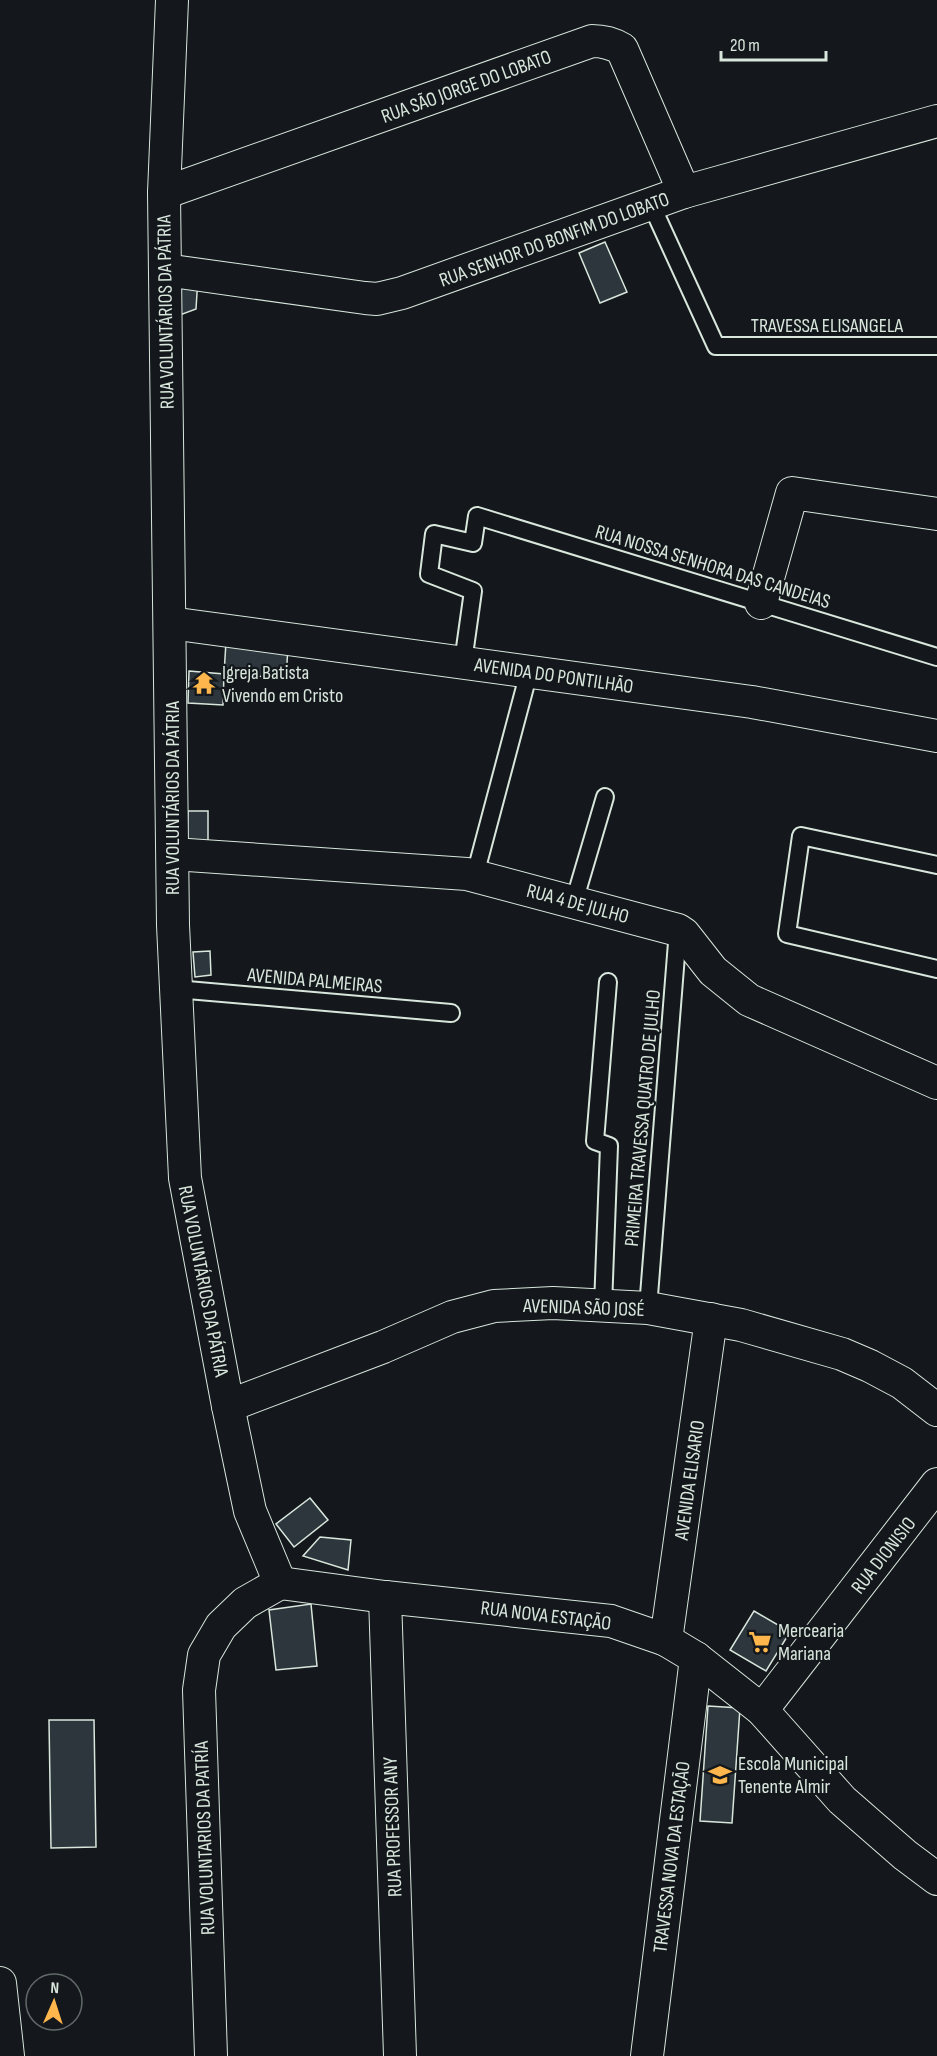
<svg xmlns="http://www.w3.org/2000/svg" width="937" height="2056" viewBox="0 0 937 2056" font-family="'Sofia Sans Condensed',sans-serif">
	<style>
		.building { fill: #2c363c; stroke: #d8e6dc; stroke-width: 1.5 }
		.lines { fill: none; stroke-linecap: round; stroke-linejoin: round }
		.lane-casing { stroke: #d8e6dc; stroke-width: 20 }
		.street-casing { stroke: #d8e6dc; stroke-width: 34 }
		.lane { stroke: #14181c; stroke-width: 16 }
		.street { stroke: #14181c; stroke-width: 32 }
		.labels { text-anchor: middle; stroke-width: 4.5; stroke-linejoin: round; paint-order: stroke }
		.street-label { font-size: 20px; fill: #d8e6dc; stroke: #14181c }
		.poi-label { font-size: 20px; fill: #d8e6dc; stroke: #14181c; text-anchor: start }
	</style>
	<rect width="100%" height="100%" fill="#14181c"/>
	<g class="building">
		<path d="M605,242L627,292L600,303L579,253Z"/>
		<path d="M182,277H198L196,309L180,315Z"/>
		<path d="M226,642L288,647L286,678L224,674Z"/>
		<path d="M189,671L224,674L223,705L188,703Z"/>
		<path d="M188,811H208V842L187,841Z"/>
		<path d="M210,951L211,975L195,977L193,952Z"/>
		<path d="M310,1498L328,1520L294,1547L276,1524Z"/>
		<path d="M320,1537L351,1540L348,1570L303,1556Z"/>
		<path d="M311,1604L317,1666L276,1670L269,1610Z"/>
		<path d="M754,1611L790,1632L766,1671L730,1650Z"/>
		<path d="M708,1706L740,1708L732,1823L700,1821Z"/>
		<path d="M49,1720H94L96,1847L51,1848Z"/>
	</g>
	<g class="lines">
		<g class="lane-casing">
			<g id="lane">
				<path d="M651,204L716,346H937"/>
				<path d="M463,662L473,591L429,574L434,534L473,543L477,516L937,657"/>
				<path d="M937,865L801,836L787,934L937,969"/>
				<path d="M475,875L529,672"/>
				<path d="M574,902L605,797"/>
				<path d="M176,989L451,1013"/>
				<path d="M603,1306L609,1146L595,1141L608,982"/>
				<path d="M648,1308L678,930"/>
			</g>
		</g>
		<g class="street-casing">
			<g id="street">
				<path d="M172,0L164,193L173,925L185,1178L228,1406L250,1511L280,1583"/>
				<path d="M164,193L592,41C604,41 612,43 622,49L684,192"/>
				<path d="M165,270L365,298L377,299L402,293L684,192L937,121"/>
				<path d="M761,603L792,493L937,514"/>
				<path d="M170,623L752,702L937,736"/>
				<path d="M173,854L467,874L678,930L684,934L713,971L749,1000L937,1083"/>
				<path d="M228,1406L383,1347L452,1317L494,1306L553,1303L648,1308L741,1325L842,1354L870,1366L902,1383L937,1410"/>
				<path d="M385,1597L400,2056"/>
				<path d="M666,1640L711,1319"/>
				<path d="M762,1710L937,1484"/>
				<path d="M0,1983L8,2056"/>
				<path d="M211,2056L199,1690L204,1655L221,1626L245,1603L280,1583L385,1597L611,1621L666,1640L696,1658L762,1710L842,1800L905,1855L937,1879"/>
				<path d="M647,2056L696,1658"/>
			</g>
		</g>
		<use href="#lane" class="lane"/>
		<use href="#street" class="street"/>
	</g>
	<defs>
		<g id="temple-bare" transform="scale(1.8)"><path d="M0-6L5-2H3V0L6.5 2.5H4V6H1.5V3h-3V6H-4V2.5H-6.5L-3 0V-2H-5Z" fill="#ffb74d" stroke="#14181c" stroke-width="2.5" paint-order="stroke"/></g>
		<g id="supermarket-bare" transform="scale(1.8)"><path d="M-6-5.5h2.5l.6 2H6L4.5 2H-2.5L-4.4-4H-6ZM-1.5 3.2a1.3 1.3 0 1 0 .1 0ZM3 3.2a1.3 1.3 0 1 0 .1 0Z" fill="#ffb74d" stroke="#14181c" stroke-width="2.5" paint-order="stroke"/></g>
		<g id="school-bare" transform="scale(1.8)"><path d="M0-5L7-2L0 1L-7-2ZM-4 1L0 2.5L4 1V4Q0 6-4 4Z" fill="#ffb74d" stroke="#14181c" stroke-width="2.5" paint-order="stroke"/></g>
	</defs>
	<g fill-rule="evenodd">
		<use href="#temple-bare" x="204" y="683"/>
		<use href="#supermarket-bare" x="760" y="1642"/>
		<use href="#school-bare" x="720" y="1775"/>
	</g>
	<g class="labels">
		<g class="street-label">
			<text transform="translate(466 86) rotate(-20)" y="7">RUA SÃO JORGE DO LOBATO</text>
			<text transform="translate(554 239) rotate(-20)" y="7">RUA SENHOR DO BONFIM DO LOBATO</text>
			<text transform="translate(165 312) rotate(-91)" y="7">RUA VOLUNTÁRIOS DA PÁTRIA</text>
			<text x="827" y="332">TRAVESSA ELISANGELA</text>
			<text transform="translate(713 566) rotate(17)" y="7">RUA NOSSA SENHORA DAS CANDEIAS</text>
			<text transform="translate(554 675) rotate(8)" y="7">AVENIDA DO PONTILHÃO</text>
			<text transform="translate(172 798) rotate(-90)" y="7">RUA VOLUNTÁRIOS DA PÁTRIA</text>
			<text transform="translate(578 903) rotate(15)" y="7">RUA 4 DE JULHO</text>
			<text transform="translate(315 980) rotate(5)" y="7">AVENIDA PALMEIRAS</text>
			<text transform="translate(642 1118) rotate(-85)" y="7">PRIMEIRA TRAVESSA QUATRO DE JULHO</text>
			<text transform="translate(204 1281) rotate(79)" y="7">RUA VOLUNTÁRIOS DA PÁTRIA</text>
			<text transform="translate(584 1307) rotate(2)" y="7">AVENIDA SÃO JOSÉ</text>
			<text transform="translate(689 1480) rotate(-82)" y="7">AVENIDA ELISARIO</text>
			<text transform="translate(883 1555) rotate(-52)" y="7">RUA DIONISIO</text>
			<text transform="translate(546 1615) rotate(7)" y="7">RUA NOVA ESTAÇÃO</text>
			<text transform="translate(392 1827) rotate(-92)" y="7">RUA PROFESSOR ANY</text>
			<text transform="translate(204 1838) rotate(-92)" y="7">RUA VOLUNTARIOS DA PATRÍA</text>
			<text transform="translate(671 1857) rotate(-83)" y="7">TRAVESSA NOVA DA ESTAÇÃO</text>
		</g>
		<g class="poi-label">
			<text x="222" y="679">Igreja Batista<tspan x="222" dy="23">Vivendo em Cristo</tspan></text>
			<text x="778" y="1637">Mercearia<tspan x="778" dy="23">Mariana</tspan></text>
			<text x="738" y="1770">Escola Municipal<tspan x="738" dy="23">Tenente Almir</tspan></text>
		</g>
	</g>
	<g transform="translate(54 2002) rotate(3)"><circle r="28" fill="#14181c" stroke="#626a69" stroke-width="1.5"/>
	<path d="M0-4.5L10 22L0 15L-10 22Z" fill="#ffb74d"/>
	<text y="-9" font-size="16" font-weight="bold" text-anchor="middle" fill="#d8e6dc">N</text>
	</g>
	<path d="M721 51v9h105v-9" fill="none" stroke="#d8e6dc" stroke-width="3"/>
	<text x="730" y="51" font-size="18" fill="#d8e6dc" stroke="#14181c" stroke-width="4.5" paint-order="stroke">20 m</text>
</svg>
